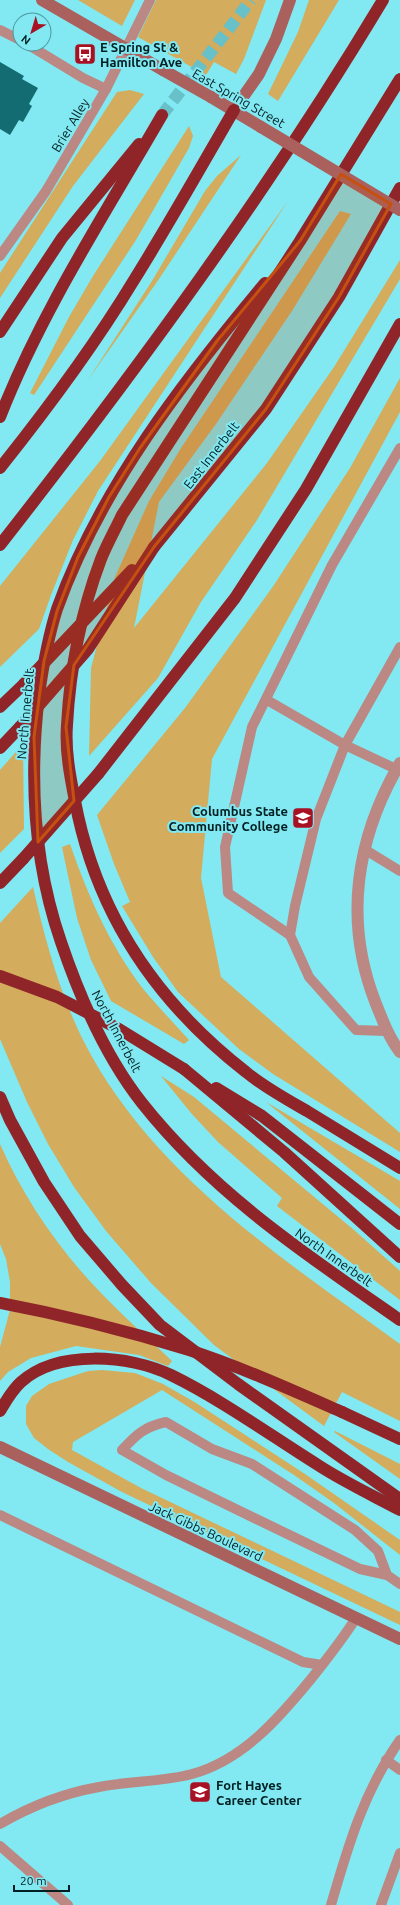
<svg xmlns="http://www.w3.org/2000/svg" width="400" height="1905" viewBox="0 0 400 1905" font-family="Ubuntu,sans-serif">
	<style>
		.green { fill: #d3ac5d }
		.building { fill: #146c73 }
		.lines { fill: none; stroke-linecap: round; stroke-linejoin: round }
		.highway-tunnel { stroke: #68c0c8; stroke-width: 12; stroke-dasharray: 12 6; stroke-linecap: butt }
		.lane { stroke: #bb8884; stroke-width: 10 }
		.street { stroke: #bb8884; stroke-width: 12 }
		.secondary { stroke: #aa615e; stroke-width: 12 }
		.highway { stroke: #8f2529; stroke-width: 12 }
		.secondary-bridge { stroke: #aa615e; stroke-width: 12 }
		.highway-bridge { stroke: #8f2529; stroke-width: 12 }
		.marked { fill: #c5500f; fill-opacity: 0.2; stroke: #c5500f; stroke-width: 3; stroke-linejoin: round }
		.labels { text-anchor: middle; stroke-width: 4; stroke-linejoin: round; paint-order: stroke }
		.poi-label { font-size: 13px; font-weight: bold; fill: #002023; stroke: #82e8f1; text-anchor: start }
		.street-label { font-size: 13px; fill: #002023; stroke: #82e8f1 }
	</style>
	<rect width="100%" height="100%" fill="#82e8f1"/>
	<g class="green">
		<path d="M78,0H135L122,26Z"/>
		<path d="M156,0H266L244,59L236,74L214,62L206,75L138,37Z"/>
		<path d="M309,0H339L278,101L268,94L298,32Z"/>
		<path d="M130,90L144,94L73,186L0,298V273L117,92Z"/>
		<path d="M189,126L193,136L189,148L136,240L34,395L30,393L69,317L93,276Z"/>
		<path d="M241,155L159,279L88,380L152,281L205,191L217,176Z"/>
		<path d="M288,201L98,491L73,540L51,595L39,629L0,667V586L100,461Z"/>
		<path d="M340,211L351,214L292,311L216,424L159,502L134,628L267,463L334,367L400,260V279L257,520L201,602L158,678L89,756L91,668L115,577L149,501L181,448Z"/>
		<path d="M400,378V412L212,759L201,878L221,977L400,1133V1152L273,1074L239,1049L178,992L153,957L122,906L130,902L114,864L97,815L185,708L274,585L350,468Z"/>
		<path d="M23,744L24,829L0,853V770Z"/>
		<path d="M70,844C88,896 110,946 144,990C158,1007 174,1023 189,1040L184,1044L111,1001L91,960L77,918L62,847Z"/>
		<path d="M33,887C45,939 59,992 83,1040C151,1174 282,1258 400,1344V1421L342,1392L324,1426L214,1345L151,1283L106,1231L74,1187L48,1144L27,1102L0,1039V923Z"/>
		<path d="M161,1076L194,1097L354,1230L400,1271V1300L277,1206L282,1198L218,1142L191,1113Z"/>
		<path d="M266,1102L400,1181V1209Z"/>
		<path d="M0,1144C24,1199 60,1251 102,1294C124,1317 149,1339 172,1361L168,1366L139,1355L76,1346L31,1358L8,1372L0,1381V1347L10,1310V1282L6,1259L0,1244Z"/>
		<path d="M102,1370L135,1373L163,1384L196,1403L305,1474L400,1540V1555L334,1503L294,1475L162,1390L73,1442L72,1450L141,1488L400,1612V1625L122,1492L68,1462L48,1449L34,1438L26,1424V1406L32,1396L49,1384L88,1371Z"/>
		<path d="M335,1431L400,1464V1479L334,1432Z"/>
	</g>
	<path class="building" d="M0,62L24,76L22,79L38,88L29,104L32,106L23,122L19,120L10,135L0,129Z"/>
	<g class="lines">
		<path class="highway-tunnel" d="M162,115L251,0"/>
		<g class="lane">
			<path d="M0,30L20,40"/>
			<path d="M27,44L83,78L106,89"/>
			<path d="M0,256L46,191L106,89L150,0"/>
			<path d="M267,700L345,745L396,769"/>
			<path d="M364,849L400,871"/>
			<path d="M290,935L228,893L225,847L252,727L332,565L400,448"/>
			<path d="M386,1031L356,1030L309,977L290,935L295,906L316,819L345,745L400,647"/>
			<path d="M0,1515L303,1662L322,1665"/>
			<path d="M387,1575L378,1551L355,1530L252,1464L212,1449L166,1422C144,1427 137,1434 122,1450L166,1475L248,1515L360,1569L387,1575L400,1584"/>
			<path d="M386,1760L400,1770"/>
			<path d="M0,1824C29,1807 65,1793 99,1787C130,1781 162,1782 192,1774C243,1760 279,1718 311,1679C327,1659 342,1640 356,1618"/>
			<path d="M0,1846L68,1905"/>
			<path d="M331,1905C348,1846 364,1791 400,1740"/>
			<path d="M381,1905L400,1853"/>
		</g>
		<path class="street" d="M400,763C356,838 343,921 376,1004C383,1021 389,1038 400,1052"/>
		<g class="secondary">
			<path d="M42,0L163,70"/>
			<path d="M211,97L261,127"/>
			<path d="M234,110L259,74L276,39L290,0"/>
			<path d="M0,1447L400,1639"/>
		</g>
		<g class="highway">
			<path d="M400,79L300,241L122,515C115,530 107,544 101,559C81,612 70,669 67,725C65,750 70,776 75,801C96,913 156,1002 246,1072C264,1087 286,1099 307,1111C338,1130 369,1149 400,1168"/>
			<path d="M265,283C184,380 100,488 57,609C48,637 43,666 39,695C29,779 33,861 61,942C80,998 105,1056 142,1103C214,1194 307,1255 400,1320"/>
			<path d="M0,332L62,238L139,144"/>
			<path d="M0,417C42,310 105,214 162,115"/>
			<path d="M0,468C48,408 94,346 134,280C169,224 201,167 234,110"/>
			<path d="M0,545C137,370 269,190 383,0"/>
			<path d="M154,547L266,409L339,297L400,188"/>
			<path d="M0,707L24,684"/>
			<path d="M0,748L20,727"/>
			<path d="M98,774L235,598L306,489L400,324"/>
			<path d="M0,883L23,859"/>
			<path d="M184,1069L284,1152L400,1257"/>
			<path d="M216,1088L262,1116L400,1224"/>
			<path d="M0,1097L10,1120L44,1182L80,1236L122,1285L160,1325L238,1384L400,1499"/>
			<path d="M0,1411C6,1401 12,1390 21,1382C58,1349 129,1355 171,1375C222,1400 270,1435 318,1465C344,1482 372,1495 400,1510"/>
			<path d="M342,1412L400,1439"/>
		</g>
		<g class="secondary-bridge">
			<path d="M163,70L211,97"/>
			<path d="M261,127L400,210"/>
		</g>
		<g class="highway-bridge">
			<path d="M24,684L132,570"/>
			<path d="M20,727L88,649L154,547"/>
			<path d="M23,859L98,774"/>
			<path d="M0,976L57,997L119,1029L184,1069"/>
			<path d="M0,1303C64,1315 127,1331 189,1350C241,1367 292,1390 342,1412"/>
		</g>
	</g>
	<path class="marked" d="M341,174L391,204L339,297L266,409L154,547L74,665L66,727L74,801L38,842L34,737L44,661L57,611L78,557L109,497L140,448L217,341L300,241Z"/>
	<defs>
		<g id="bus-square" transform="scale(1.15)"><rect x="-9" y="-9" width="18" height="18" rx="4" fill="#a81124" stroke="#82e8f1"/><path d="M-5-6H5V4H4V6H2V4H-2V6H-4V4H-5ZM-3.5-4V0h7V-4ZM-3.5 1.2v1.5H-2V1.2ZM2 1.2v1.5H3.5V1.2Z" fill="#fff"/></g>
		<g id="university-square" transform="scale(1.15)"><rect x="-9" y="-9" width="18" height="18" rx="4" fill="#a81124" stroke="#82e8f1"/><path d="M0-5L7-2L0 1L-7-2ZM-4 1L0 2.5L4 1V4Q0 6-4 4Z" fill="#fff"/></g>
		<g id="school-square" transform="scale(1.15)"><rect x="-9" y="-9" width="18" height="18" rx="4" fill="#a81124" stroke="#82e8f1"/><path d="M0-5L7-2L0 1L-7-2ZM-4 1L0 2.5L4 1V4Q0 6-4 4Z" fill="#fff"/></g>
	</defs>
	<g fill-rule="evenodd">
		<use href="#bus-square" x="85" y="54"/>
		<use href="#university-square" x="303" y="818"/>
		<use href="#school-square" x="200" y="1792"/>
	</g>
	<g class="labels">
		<g class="poi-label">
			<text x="100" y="52">E Spring St &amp;<tspan x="100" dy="15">Hamilton Ave</tspan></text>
			<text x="288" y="816" text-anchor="end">Columbus State<tspan x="288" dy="15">Community College</tspan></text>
			<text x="216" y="1790">Fort Hayes<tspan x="216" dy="15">Career Center</tspan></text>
		</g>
		<g class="street-label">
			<text transform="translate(239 98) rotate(30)" y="5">East Spring Street</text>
			<text transform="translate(70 125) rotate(-59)" y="5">Brier Alley</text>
			<text transform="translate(211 455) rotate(-52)" y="5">East Innerbelt</text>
			<text transform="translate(25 714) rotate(-85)" y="5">North Innerbelt</text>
			<text transform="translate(117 1031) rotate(62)" y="5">North Innerbelt</text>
			<text transform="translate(334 1257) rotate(35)" y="5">North Innerbelt</text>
			<text transform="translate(206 1531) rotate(25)" y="5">Jack Gibbs Boulevard</text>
		</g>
	</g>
	<g transform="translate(32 32) rotate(218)"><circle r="19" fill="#82e8f1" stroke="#4e989f"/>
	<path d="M0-3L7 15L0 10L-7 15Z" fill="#a81124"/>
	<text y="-6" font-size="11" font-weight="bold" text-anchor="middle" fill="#002023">N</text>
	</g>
	<path d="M14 1885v6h55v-6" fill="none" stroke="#002023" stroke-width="2"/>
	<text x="20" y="1885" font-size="12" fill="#002023" stroke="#82e8f1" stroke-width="3" paint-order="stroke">20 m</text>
</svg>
